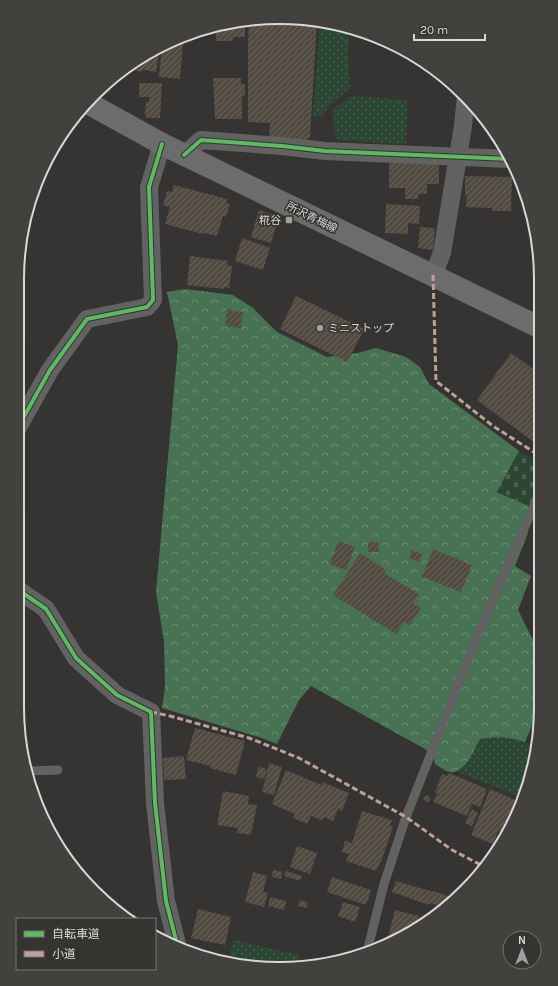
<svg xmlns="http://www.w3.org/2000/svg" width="558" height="986" viewBox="0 0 558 986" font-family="Karla,'Noto Sans JP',sans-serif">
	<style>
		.grass { fill: url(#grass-dots) }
		.forest { fill: url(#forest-crowns) }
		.cemetery { fill: url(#cemetery-stones) }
		.building { fill: url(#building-hatch) }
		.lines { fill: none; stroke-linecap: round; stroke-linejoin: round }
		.service { stroke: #626262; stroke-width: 9 }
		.minor { stroke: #626262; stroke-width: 18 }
		.secondary { stroke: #6c6c6c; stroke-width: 22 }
		.quiet { stroke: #bda197; stroke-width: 3; stroke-dasharray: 6 3; stroke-linecap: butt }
		.cycleway-casing { stroke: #363431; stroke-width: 6 }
		.cycleway { stroke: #5cba63; stroke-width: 4 }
		.poi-dot { fill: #a09f9d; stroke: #363431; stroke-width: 1.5 }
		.labels { text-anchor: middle; stroke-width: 3; stroke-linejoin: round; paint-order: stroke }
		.street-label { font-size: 11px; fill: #dad8d7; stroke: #363431 }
		.poi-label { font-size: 11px; fill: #dad8d7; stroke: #363431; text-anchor: end }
		.rim { fill: none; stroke: #dad8d7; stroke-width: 2 }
	</style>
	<defs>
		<pattern id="grass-dots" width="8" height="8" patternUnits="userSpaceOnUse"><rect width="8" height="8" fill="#2b4632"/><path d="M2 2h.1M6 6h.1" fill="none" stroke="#49604f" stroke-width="1.8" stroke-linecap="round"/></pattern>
		<pattern id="forest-crowns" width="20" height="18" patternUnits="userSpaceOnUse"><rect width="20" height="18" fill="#477354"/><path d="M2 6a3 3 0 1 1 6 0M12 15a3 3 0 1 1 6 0" fill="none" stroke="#6a8d74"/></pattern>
		<pattern id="cemetery-stones" width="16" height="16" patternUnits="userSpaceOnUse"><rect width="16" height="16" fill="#2b4632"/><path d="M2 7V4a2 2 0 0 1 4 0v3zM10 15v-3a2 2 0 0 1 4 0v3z" fill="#49604f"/></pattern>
		<pattern id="building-hatch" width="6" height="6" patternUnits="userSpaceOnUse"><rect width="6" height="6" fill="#524b41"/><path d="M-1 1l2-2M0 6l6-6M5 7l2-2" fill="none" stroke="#6a645c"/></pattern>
	</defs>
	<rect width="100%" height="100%" fill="#353432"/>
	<g class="grass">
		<path d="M320,21L350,28L348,51L350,88L330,105L321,117L313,116Z"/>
		<path d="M355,96L407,100L406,144L338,140L334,132L333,110L350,97Z"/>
		<path d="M496,736L511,738L536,746L527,791L524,798L457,772L464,767L480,739Z"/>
		<path d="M233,940L300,955L297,968L228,962Z"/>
	</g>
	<path class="forest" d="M185,289L233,295L253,308L277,332L327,357L358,353L376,348L406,357L420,367L429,384L519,451L497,492L529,506L526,528L528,533L515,566L531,576L518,610L532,638L540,647V706L525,742C508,737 498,736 480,739C473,751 464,778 446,771C442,769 439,766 435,764L433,755L425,749L311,686L299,700L277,744L262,738L162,708L165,687L164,642L156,592L178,345L167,292Z"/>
	<path class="cemetery" d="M519,451L540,463V485L529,506L497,492Z"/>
	<g class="building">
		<path d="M262,18L317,20L310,137L306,141L269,138L270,123L248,122V45L249,20Z"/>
		<path d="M245,20V37H233V41H216V31L196,32L211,26Z"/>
		<path d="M181,37L180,42H183L180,79L159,77L162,45Z"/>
		<path d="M158,47L157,53H159L156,72L146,70H142V72L134,70L136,61Z"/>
		<path d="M124,68L123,75L116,74Z"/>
		<path d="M113,77L110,92L100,90Z"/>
		<path d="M213,78H241V84H245V96H242V119H215Z"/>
		<path d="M139,83H162L160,118H147L145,115L146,102H149V97H139Z"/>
		<path d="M439,160V184H427V194H418V199H405V188H389V163Z"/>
		<path d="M465,176L512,177L511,211H492V208L466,207L467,195H465Z"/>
		<path d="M174,185L227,199L226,203L230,204L226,217L223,216L217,236L204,233L203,234L165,224L170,207L163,205L167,191L172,192Z"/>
		<path d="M386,204L420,206L419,224L408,223V234L385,233Z"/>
		<path d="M259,210L279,217L271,243L251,237Z"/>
		<path d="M532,218L536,235H531Z"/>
		<path d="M420,227L435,228L433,250L418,248Z"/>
		<path d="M242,238L270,248L263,270L235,261Z"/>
		<path d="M190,256L228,261L227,265L232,266L229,288L224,287V289L187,285Z"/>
		<path d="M296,296L364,329L347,362L280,329Z"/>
		<path d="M227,309H232V311L243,312L241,328L225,326Z"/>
		<path d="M511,353L539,373V446L477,400Z"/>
		<path d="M339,541L355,547L346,570L329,564Z"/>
		<path d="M368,542H378L379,552H368Z"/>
		<path d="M433,549L472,565L461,592L422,577Z"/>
		<path d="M412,550L422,554L419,562L409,558Z"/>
		<path d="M360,553L386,570L384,573L419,594L413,603L421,608L410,625L404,622L396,634L333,595Z"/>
		<path d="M195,728L245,741L236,775L210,768L211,766L186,760Z"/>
		<path d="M184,756L186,779L164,780L163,758Z"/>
		<path d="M269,763L282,767L274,795L262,792Z"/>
		<path d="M258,767L267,769L264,779L256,777Z"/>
		<path d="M286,770L321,785L322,782L349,793L342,811L338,809L333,821L324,817L322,820L311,816L307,824L293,818L295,814L272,804Z"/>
		<path d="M449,773L487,789L480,807L472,804L467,816L433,802L437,793L435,792L442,774L448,776Z"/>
		<path d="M490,789L522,803L510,829L506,828L504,833L498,831L493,844L471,835Z"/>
		<path d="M223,791L249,796L248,804L257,805L251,835L237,833L238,828L217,825Z"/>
		<path d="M427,795L431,799L427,803L423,798Z"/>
		<path d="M472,809L478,813L472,826L465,823Z"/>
		<path d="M362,811L392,820L390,826L393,827L381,862H380L376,871L346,861L349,854L342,852L345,841L352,843Z"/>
		<path d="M297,846L317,853L310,874L290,867Z"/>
		<path d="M273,870L282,872L281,879L272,877Z"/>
		<path d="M286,871L302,876L300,881L284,876Z"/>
		<path d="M253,872L267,876L263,892L268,893L264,907L245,902Z"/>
		<path d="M332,877L371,890L366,905L327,892Z"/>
		<path d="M396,881L434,892V891L456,899L452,904L445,908L430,903L429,905L392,892Z"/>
		<path d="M270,897L286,901L284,910L268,906Z"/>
		<path d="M300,900L308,903L306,908L298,906Z"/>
		<path d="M343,902L360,907L355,922L338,916Z"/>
		<path d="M198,909L231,917L225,945L191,938Z"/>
		<path d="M395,910L419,916L417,926L386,945Z"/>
		<path d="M218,954L228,956L227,962L217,961Z"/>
	</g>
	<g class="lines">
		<g class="service">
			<path d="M28,771L58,770"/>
			<path d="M367,952L384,884L406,817L480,629L540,492"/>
		</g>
		<g class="minor">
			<path d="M184,155L201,140L282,146L325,151L510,159"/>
			<path d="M433,275L442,253L463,126L466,95"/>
			<path d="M17,429L50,370L87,319L147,307L153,300L149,187L162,144"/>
			<path d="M17,589L46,609L76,658L117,695L151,712L155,803L166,901L177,944"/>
		</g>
		<path class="secondary" d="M86,102L162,144L539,327"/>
		<g class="quiet">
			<path d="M433,275L436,381L493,426L540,456"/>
			<path d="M151,712L170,716L249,738L299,758L406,817L452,850L483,866"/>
		</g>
		<g class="cycleway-casing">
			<g id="cycleway">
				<path d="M184,155L201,140L282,146L325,151L510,159"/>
				<path d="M17,429L50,370L87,319L147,307L153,300L149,187L162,144"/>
				<path d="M17,589L46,609L76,658L117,695L151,712L155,803L166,901L177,944"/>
			</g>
		</g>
		<use href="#cycleway" class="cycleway"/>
	</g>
	<g class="poi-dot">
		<rect x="285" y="216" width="8" height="8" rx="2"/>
		<circle cx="320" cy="328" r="4"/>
	</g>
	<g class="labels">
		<g class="street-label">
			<text transform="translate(312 217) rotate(26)" y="4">所沢青梅線</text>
		</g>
		<g class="poi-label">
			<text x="281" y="224">糀谷</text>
			<text x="328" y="332" text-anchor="start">ミニストップ</text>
		</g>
	</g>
	<path d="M0 0H558V986H0ZM279 24H279A255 255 0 0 1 534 279V707A255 255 0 0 1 279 962H279A255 255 0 0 1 24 707V279A255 255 0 0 1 279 24Z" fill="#43413e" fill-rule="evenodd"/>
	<path class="rim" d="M279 24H279A255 255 0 0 1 534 279V707A255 255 0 0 1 279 962H279A255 255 0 0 1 24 707V279A255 255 0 0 1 279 24Z"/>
	<rect x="16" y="918" width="140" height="52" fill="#363431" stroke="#787673"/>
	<rect x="24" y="931" width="20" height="6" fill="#5cba63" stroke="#787673"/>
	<text x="52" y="938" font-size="12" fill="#dad8d7">自転車道</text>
	<rect x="24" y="951" width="20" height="6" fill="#bda197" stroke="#787673"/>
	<text x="52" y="958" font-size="12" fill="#dad8d7">小道</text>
	<g transform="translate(522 950)"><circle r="19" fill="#363431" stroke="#787673"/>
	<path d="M0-3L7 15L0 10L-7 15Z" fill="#a09f9d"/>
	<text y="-6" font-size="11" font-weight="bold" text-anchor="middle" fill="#dad8d7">N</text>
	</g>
	<path d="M414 34v6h71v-6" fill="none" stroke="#dad8d7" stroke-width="2"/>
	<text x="420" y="34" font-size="12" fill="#dad8d7" stroke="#363431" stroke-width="3" paint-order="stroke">20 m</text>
</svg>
